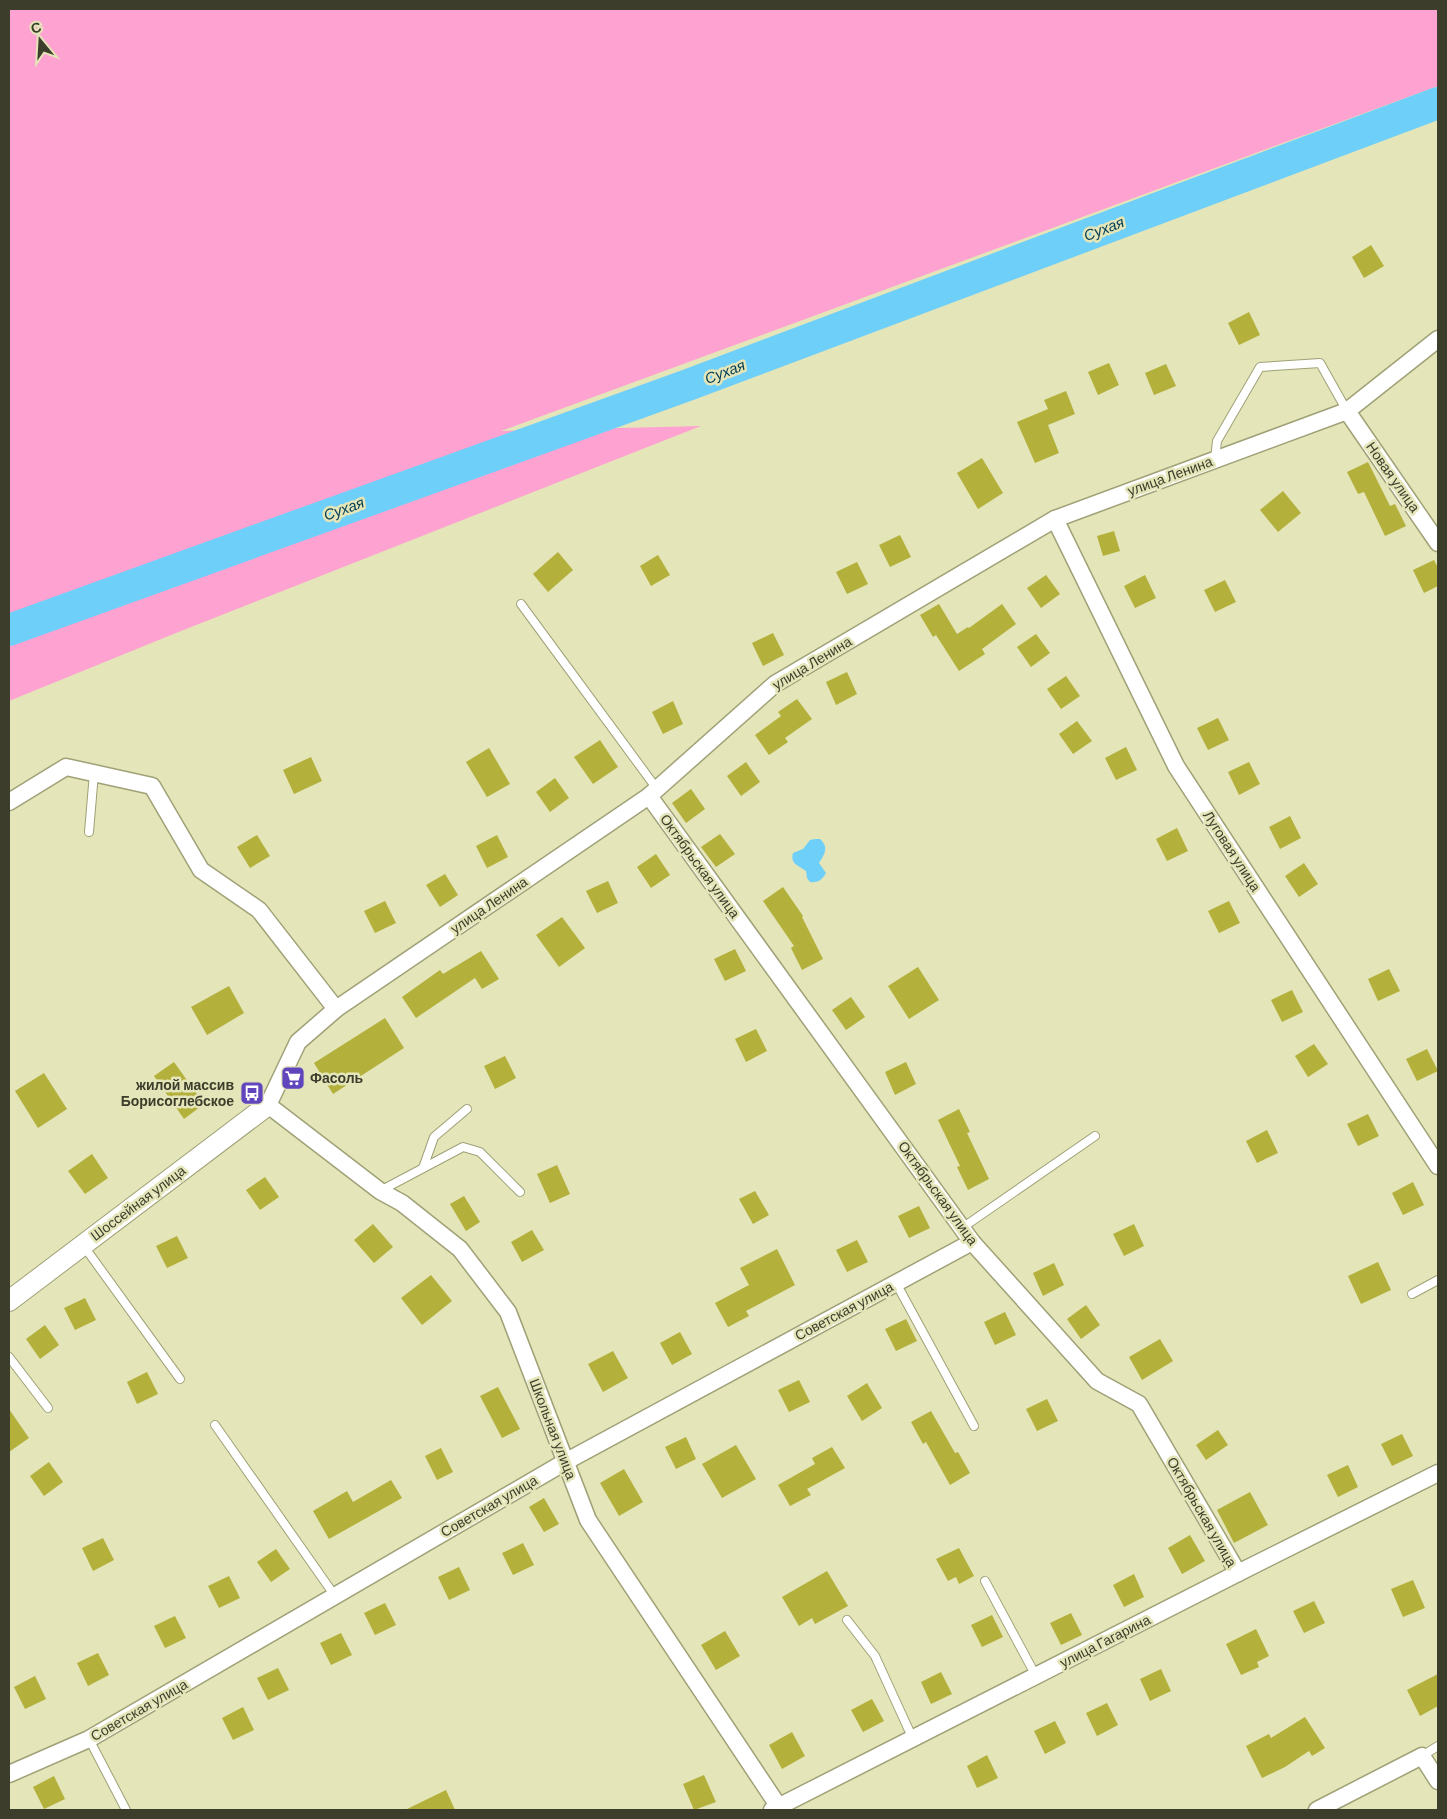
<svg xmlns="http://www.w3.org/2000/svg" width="1447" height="1819" viewBox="0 0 1447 1819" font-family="Barlow,sans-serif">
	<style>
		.green { fill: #fea3d1 }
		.water { fill: #6ecff9 }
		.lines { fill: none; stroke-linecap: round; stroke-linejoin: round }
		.river { stroke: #6ecff9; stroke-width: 32 }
		.building { fill: #b3b13b }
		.service-casing { stroke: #a0a177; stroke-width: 10 }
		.minor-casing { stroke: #a0a177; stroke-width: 19 }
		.tertiary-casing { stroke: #a0a177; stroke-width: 22 }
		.service { stroke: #fff; stroke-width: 8 }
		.minor { stroke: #fff; stroke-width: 16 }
		.tertiary { stroke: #fff; stroke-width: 20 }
		.labels { text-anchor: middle; stroke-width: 5; stroke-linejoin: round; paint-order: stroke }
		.street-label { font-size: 14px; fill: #3c3d2b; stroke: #e4e5b9 }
		.poi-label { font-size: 14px; font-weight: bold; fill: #3c3d2b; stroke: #e4e5b9; text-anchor: start }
		.water-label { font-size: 15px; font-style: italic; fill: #003d52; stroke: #e4e5b9 }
	</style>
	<rect width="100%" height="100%" fill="#e4e5b9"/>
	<path class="green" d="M9,9H1438V86L501,431L701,426L176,633L9,701Z"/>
	<path class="water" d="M815,839H820C829,847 825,854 819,863L826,873C822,880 818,883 810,882L807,878L806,871C798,865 790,864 793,853L803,849L810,840Z"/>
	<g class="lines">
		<path class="river" d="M9,630L688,385L1438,103"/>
	</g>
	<g class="building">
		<path d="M1371,245L1384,266L1364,278L1352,257Z"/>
		<path d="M1249,312L1260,335L1239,345L1228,323Z"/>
		<path d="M1109,363L1119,385L1098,395L1088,372Z"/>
		<path d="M1166,364L1176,386L1154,395L1145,373Z"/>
		<path d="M1066,391L1075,414L1048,425L1059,453L1035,463L1017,422L1048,409L1044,400Z"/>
		<path d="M982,458L1003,493L978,509L957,473Z"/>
		<path d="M1368,462L1390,506L1395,504L1406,526L1385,536L1364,492L1358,494L1347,472Z"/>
		<path d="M1283,491L1301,513L1278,532L1260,510Z"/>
		<path d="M1114,531L1120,551L1103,556L1097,536Z"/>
		<path d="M900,535L911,557L890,567L879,545Z"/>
		<path d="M558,552L573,570L548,592L533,574Z"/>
		<path d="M658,555L670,575L651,586L640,566Z"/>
		<path d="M1434,560L1438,568V586L1424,593L1413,570Z"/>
		<path d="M857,562L868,584L847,594L836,572Z"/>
		<path d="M1046,575L1060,594L1041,608L1027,588Z"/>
		<path d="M1145,575L1156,598L1135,608L1124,586Z"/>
		<path d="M1225,580L1236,602L1215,612L1204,590Z"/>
		<path d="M939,604L957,634L968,627L969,628L1002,604L1016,624L982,649L985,654L959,671L936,635L933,637L920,615Z"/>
		<path d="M773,633L784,655L763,666L752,643Z"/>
		<path d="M1036,634L1050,653L1031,667L1017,647Z"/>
		<path d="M847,672L857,694L836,705L826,682Z"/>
		<path d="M1066,676L1080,696L1061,709L1047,689Z"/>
		<path d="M797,699L812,719L785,738L788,742L769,755L755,735L781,716L778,712Z"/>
		<path d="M673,701L683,724L663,734L652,712Z"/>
		<path d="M1218,718L1229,740L1208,750L1197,728Z"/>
		<path d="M1077,721L1092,741L1073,754L1059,734Z"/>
		<path d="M600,740L618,767L593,784L574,757Z"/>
		<path d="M1126,747L1137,770L1116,780L1105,758Z"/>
		<path d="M489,748L510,784L487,797L466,762Z"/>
		<path d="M311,757L322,781L294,794L283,770Z"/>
		<path d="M746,762L760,782L741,796L727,776Z"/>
		<path d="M1249,762L1260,784L1239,795L1228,772Z"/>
		<path d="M555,778L569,798L550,812L536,792Z"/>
		<path d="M691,789L705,809L686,823L672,803Z"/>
		<path d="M1290,816L1301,838L1280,849L1269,827Z"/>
		<path d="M1177,828L1188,851L1167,861L1156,839Z"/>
		<path d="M720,834L735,854L716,867L701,847Z"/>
		<path d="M257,835L270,856L250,868L237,847Z"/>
		<path d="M497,835L508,857L487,868L476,846Z"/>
		<path d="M656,854L670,875L651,888L637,867Z"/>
		<path d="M1304,863L1318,884L1299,897L1285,876Z"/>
		<path d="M445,874L458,895L440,907L426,885Z"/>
		<path d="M608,881L618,903L597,913L586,891Z"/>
		<path d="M783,887L803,916L802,917L823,959L802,970L791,948L794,946L763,901Z"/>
		<path d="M385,901L396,923L375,933L364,911Z"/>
		<path d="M1229,901L1240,923L1219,933L1208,911Z"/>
		<path d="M562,917L585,948L559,967L536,935Z"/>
		<path d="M735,949L746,971L725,981L714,959Z"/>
		<path d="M481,951L499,979L482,989L475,978L416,1018L402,997L440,970L443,974Z"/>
		<path d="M918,967L939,1000L909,1019L888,986Z"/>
		<path d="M1389,969L1400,991L1378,1001L1368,979Z"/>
		<path d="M229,986L244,1013L207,1035L191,1007Z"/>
		<path d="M1292,990L1303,1012L1282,1022L1271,1000Z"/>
		<path d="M851,997L865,1017L846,1030L832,1010Z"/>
		<path d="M385,1018L404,1048L333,1094L314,1063Z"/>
		<path d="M756,1029L767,1051L746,1062L735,1039Z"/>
		<path d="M1314,1044L1328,1064L1308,1077L1295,1056Z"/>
		<path d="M1427,1049L1438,1071L1417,1081L1406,1059Z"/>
		<path d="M505,1056L516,1078L495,1089L484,1066Z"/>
		<path d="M174,1062L204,1104L184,1119L154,1076Z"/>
		<path d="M906,1062L916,1084L895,1095L885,1072Z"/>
		<path d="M44,1073L67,1109L38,1128L15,1091Z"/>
		<path d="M959,1109L970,1132L967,1133L989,1179L968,1190L957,1167L960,1166L938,1120Z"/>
		<path d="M1368,1114L1379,1136L1358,1146L1347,1124Z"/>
		<path d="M1267,1130L1278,1153L1257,1163L1246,1141Z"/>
		<path d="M92,1154L108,1178L85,1194L68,1171Z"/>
		<path d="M557,1165L570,1194L550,1203L537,1174Z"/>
		<path d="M265,1177L279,1197L260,1210L246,1190Z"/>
		<path d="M1413,1182L1424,1205L1403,1215L1392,1193Z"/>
		<path d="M755,1191L769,1215L753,1224L739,1199Z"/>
		<path d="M464,1196L480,1222L466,1231L450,1204Z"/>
		<path d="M919,1206L930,1228L909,1238L898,1216Z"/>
		<path d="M373,1224L393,1247L374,1263L354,1240Z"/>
		<path d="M1134,1224L1144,1246L1124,1256L1113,1234Z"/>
		<path d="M532,1230L544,1250L522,1262L511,1242Z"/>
		<path d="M177,1236L188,1258L167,1268L156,1246Z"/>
		<path d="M857,1240L868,1262L847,1272L836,1250Z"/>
		<path d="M777,1249L795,1285L746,1311L749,1316L728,1327L715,1303L749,1285L740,1268Z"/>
		<path d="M1378,1262L1391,1290L1361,1304L1348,1276Z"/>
		<path d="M1054,1263L1064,1285L1043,1296L1033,1273Z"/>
		<path d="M431,1275L452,1301L422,1325L401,1298Z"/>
		<path d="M85,1298L96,1320L75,1330L64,1308Z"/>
		<path d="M1086,1305L1100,1325L1081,1339L1067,1319Z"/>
		<path d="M1005,1312L1016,1335L995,1345L984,1322Z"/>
		<path d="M906,1319L917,1341L896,1351L885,1329Z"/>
		<path d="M45,1325L59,1345L40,1359L26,1339Z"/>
		<path d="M680,1332L692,1354L672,1365L660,1343Z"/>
		<path d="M1160,1339L1173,1361L1142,1380L1129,1357Z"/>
		<path d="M613,1351L628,1378L603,1392L588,1364Z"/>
		<path d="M147,1372L158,1394L137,1404L127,1382Z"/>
		<path d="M799,1380L810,1402L789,1412L778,1390Z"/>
		<path d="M867,1383L882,1408L862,1421L847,1396Z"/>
		<path d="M498,1387L520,1429L502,1438L480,1396Z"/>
		<path d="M1047,1399L1058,1421L1037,1431L1026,1409Z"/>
		<path d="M9,1409L29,1438L9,1452Z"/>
		<path d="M931,1411L955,1453L958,1452L970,1473L950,1485L926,1442L923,1444L911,1422Z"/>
		<path d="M1218,1430L1228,1445L1206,1460L1196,1445Z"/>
		<path d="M1402,1434L1413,1456L1392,1466L1381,1444Z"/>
		<path d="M686,1437L696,1459L676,1469L665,1447Z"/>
		<path d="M736,1445L756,1479L722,1498L702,1464Z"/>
		<path d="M832,1447L845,1468L807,1489L811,1495L790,1506L778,1485L815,1464L812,1458Z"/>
		<path d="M441,1448L453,1472L437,1480L425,1456Z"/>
		<path d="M49,1462L63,1482L44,1496L30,1476Z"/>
		<path d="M1348,1465L1358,1487L1338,1497L1327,1475Z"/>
		<path d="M624,1469L643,1502L619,1516L600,1483Z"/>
		<path d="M391,1480L402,1498L329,1539L313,1511L347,1491L353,1502Z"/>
		<path d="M1250,1492L1268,1525L1234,1543L1217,1510Z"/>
		<path d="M544,1498L559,1524L544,1532L529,1507Z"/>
		<path d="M1190,1535L1205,1561L1182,1574L1168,1548Z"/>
		<path d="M103,1538L114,1560L93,1571L82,1548Z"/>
		<path d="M523,1543L534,1565L513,1575L502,1553Z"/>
		<path d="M959,1548L974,1576L959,1584L956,1577L948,1581L936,1559Z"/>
		<path d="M276,1549L290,1569L271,1582L257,1562Z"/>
		<path d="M459,1567L470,1590L449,1600L438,1577Z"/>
		<path d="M827,1571L848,1606L815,1624L812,1618L799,1626L782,1597Z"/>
		<path d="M1134,1574L1144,1597L1124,1607L1113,1585Z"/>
		<path d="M229,1576L240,1598L219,1608L208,1586Z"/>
		<path d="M1413,1580L1425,1608L1403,1617L1391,1589Z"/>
		<path d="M1314,1601L1325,1623L1304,1633L1293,1611Z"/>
		<path d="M385,1603L396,1625L375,1635L364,1613Z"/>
		<path d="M1071,1613L1082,1635L1061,1645L1050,1623Z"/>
		<path d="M992,1615L1003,1637L982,1647L971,1625Z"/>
		<path d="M175,1616L186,1638L165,1648L154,1626Z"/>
		<path d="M1256,1629L1269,1656L1257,1662L1259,1667L1241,1675L1226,1644Z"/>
		<path d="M725,1631L740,1656L716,1670L701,1645Z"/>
		<path d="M341,1633L352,1655L331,1665L320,1643Z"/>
		<path d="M98,1653L109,1675L88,1686L77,1663Z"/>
		<path d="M278,1668L289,1690L268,1700L257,1678Z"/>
		<path d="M1161,1669L1171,1691L1150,1701L1140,1679Z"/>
		<path d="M941,1672L952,1694L931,1704L921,1682Z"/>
		<path d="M1438,1674V1706L1420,1716L1407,1690Z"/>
		<path d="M35,1676L46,1699L25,1709L14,1687Z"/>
		<path d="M872,1699L884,1721L863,1732L851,1710Z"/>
		<path d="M1107,1703L1118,1725L1097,1736L1086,1713Z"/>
		<path d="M243,1707L254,1730L233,1740L222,1718Z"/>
		<path d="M1305,1717L1325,1748L1312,1756L1309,1751L1285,1767L1262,1778L1246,1746L1269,1734L1271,1738Z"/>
		<path d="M1055,1721L1066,1743L1045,1754L1034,1731Z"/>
		<path d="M792,1732L805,1756L782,1769L769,1745Z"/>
		<path d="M987,1755L998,1778L977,1788L967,1766Z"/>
		<path d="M704,1775L716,1802L694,1810L683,1784Z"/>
		<path d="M54,1776L65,1799L44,1809L33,1787Z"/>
		<path d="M446,1790L455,1810H405Z"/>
	</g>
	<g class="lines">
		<g class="service-casing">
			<g id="service">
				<path d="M1215,460L1217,441L1260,367L1320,363L1347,411"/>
				<path d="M521,604L657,789"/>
				<path d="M89,832L94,773"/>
				<path d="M423,1168L434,1137L467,1109"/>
				<path d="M380,1191L463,1147L480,1152L520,1192"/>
				<path d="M962,1228L1095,1136"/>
				<path d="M83,1245L180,1379"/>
				<path d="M896,1283L974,1426"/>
				<path d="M1412,1294L1438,1280"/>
				<path d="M9,1357L48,1408"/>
				<path d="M215,1425L335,1596"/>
				<path d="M985,1581L1036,1676"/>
				<path d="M847,1620L875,1656L913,1739"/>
				<path d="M89,1739L126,1810"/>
				<path d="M1422,1756L1438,1746"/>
			</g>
		</g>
		<g class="minor-casing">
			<g id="minor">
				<path d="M1347,411L1438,543"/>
				<path d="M1055,519L1176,766L1438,1166"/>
				<path d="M649,796L972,1242L1097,1381L1139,1404L1238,1573"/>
				<path d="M9,802L66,767L152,786L201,870L259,910L336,1009"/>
				<path d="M9,1774L89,1739L565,1462L972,1242"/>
				<path d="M772,1810L1238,1573L1438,1473"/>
				<path d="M781,1810L588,1520L508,1312L460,1249L402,1203L380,1191L268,1105L298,1042L336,1009L649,796L775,684L1055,519L1347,411L1438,339"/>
				<path d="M1317,1810L1422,1756L1438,1781"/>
			</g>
		</g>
		<g class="tertiary-casing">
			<path id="tertiary" d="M9,1301L268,1105"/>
		</g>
		<use href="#service" class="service"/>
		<use href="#minor" class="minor"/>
		<use href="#tertiary" class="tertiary"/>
	</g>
	<defs>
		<g id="supermarket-square" transform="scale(1.25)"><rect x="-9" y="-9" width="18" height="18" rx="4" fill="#6045bd" stroke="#e4e5b9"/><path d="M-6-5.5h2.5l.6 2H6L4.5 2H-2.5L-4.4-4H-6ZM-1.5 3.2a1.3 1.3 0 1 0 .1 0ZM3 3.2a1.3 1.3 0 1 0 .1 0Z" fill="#fff"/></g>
		<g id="bus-square" transform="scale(1.25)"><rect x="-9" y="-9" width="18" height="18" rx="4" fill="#6045bd" stroke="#e4e5b9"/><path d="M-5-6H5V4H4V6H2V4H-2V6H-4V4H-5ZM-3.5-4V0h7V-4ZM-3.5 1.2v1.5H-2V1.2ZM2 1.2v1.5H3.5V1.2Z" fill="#fff"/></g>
	</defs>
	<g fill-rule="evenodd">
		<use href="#supermarket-square" x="293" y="1078"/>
		<use href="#bus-square" x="252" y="1093"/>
	</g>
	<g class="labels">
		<g class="street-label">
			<text transform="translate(1170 476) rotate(-20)" y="5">улица Ленина</text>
			<text transform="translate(1393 477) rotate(55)" y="5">Новая улица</text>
			<text transform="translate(812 663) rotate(-31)" y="5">улица Ленина</text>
			<text transform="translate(1232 851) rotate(57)" y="5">Луговая улица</text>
			<text transform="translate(700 866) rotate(54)" y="5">Октябрьская улица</text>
			<text transform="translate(489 905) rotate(-34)" y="5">улица Ленина</text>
			<text transform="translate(938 1193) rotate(54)" y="5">Октябрьская улица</text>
			<text transform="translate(138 1203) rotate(-37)" y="5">Шоссейная улица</text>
			<text transform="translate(844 1311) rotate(-28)" y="5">Советская улица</text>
			<text transform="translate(553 1429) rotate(69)" y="5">Школьная улица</text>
			<text transform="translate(489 1506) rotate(-30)" y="5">Советская улица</text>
			<text transform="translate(1202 1512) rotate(60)" y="5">Октябрьская улица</text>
			<text transform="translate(1105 1641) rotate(-27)" y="5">улица Гагарина</text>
			<text transform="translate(139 1710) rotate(-30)" y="5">Советская улица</text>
		</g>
		<g class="poi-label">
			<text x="310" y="1083">Фасоль</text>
			<text x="234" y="1090" text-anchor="end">жилой массив<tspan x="234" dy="16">Борисоглебское</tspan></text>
		</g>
		<g class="water-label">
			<text transform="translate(1104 229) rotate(-21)" y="5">Сухая</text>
			<text transform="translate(725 372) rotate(-21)" y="5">Сухая</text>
			<text transform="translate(344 509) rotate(-20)" y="5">Сухая</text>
		</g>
	</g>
	<rect width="1447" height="1819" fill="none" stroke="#3c3d2b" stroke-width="20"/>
	<g transform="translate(40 40) rotate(342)" stroke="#e4e5b9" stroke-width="4" paint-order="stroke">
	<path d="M0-4L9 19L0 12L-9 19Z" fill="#3c3d2b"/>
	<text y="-8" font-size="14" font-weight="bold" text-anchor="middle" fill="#3c3d2b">С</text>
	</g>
</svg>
